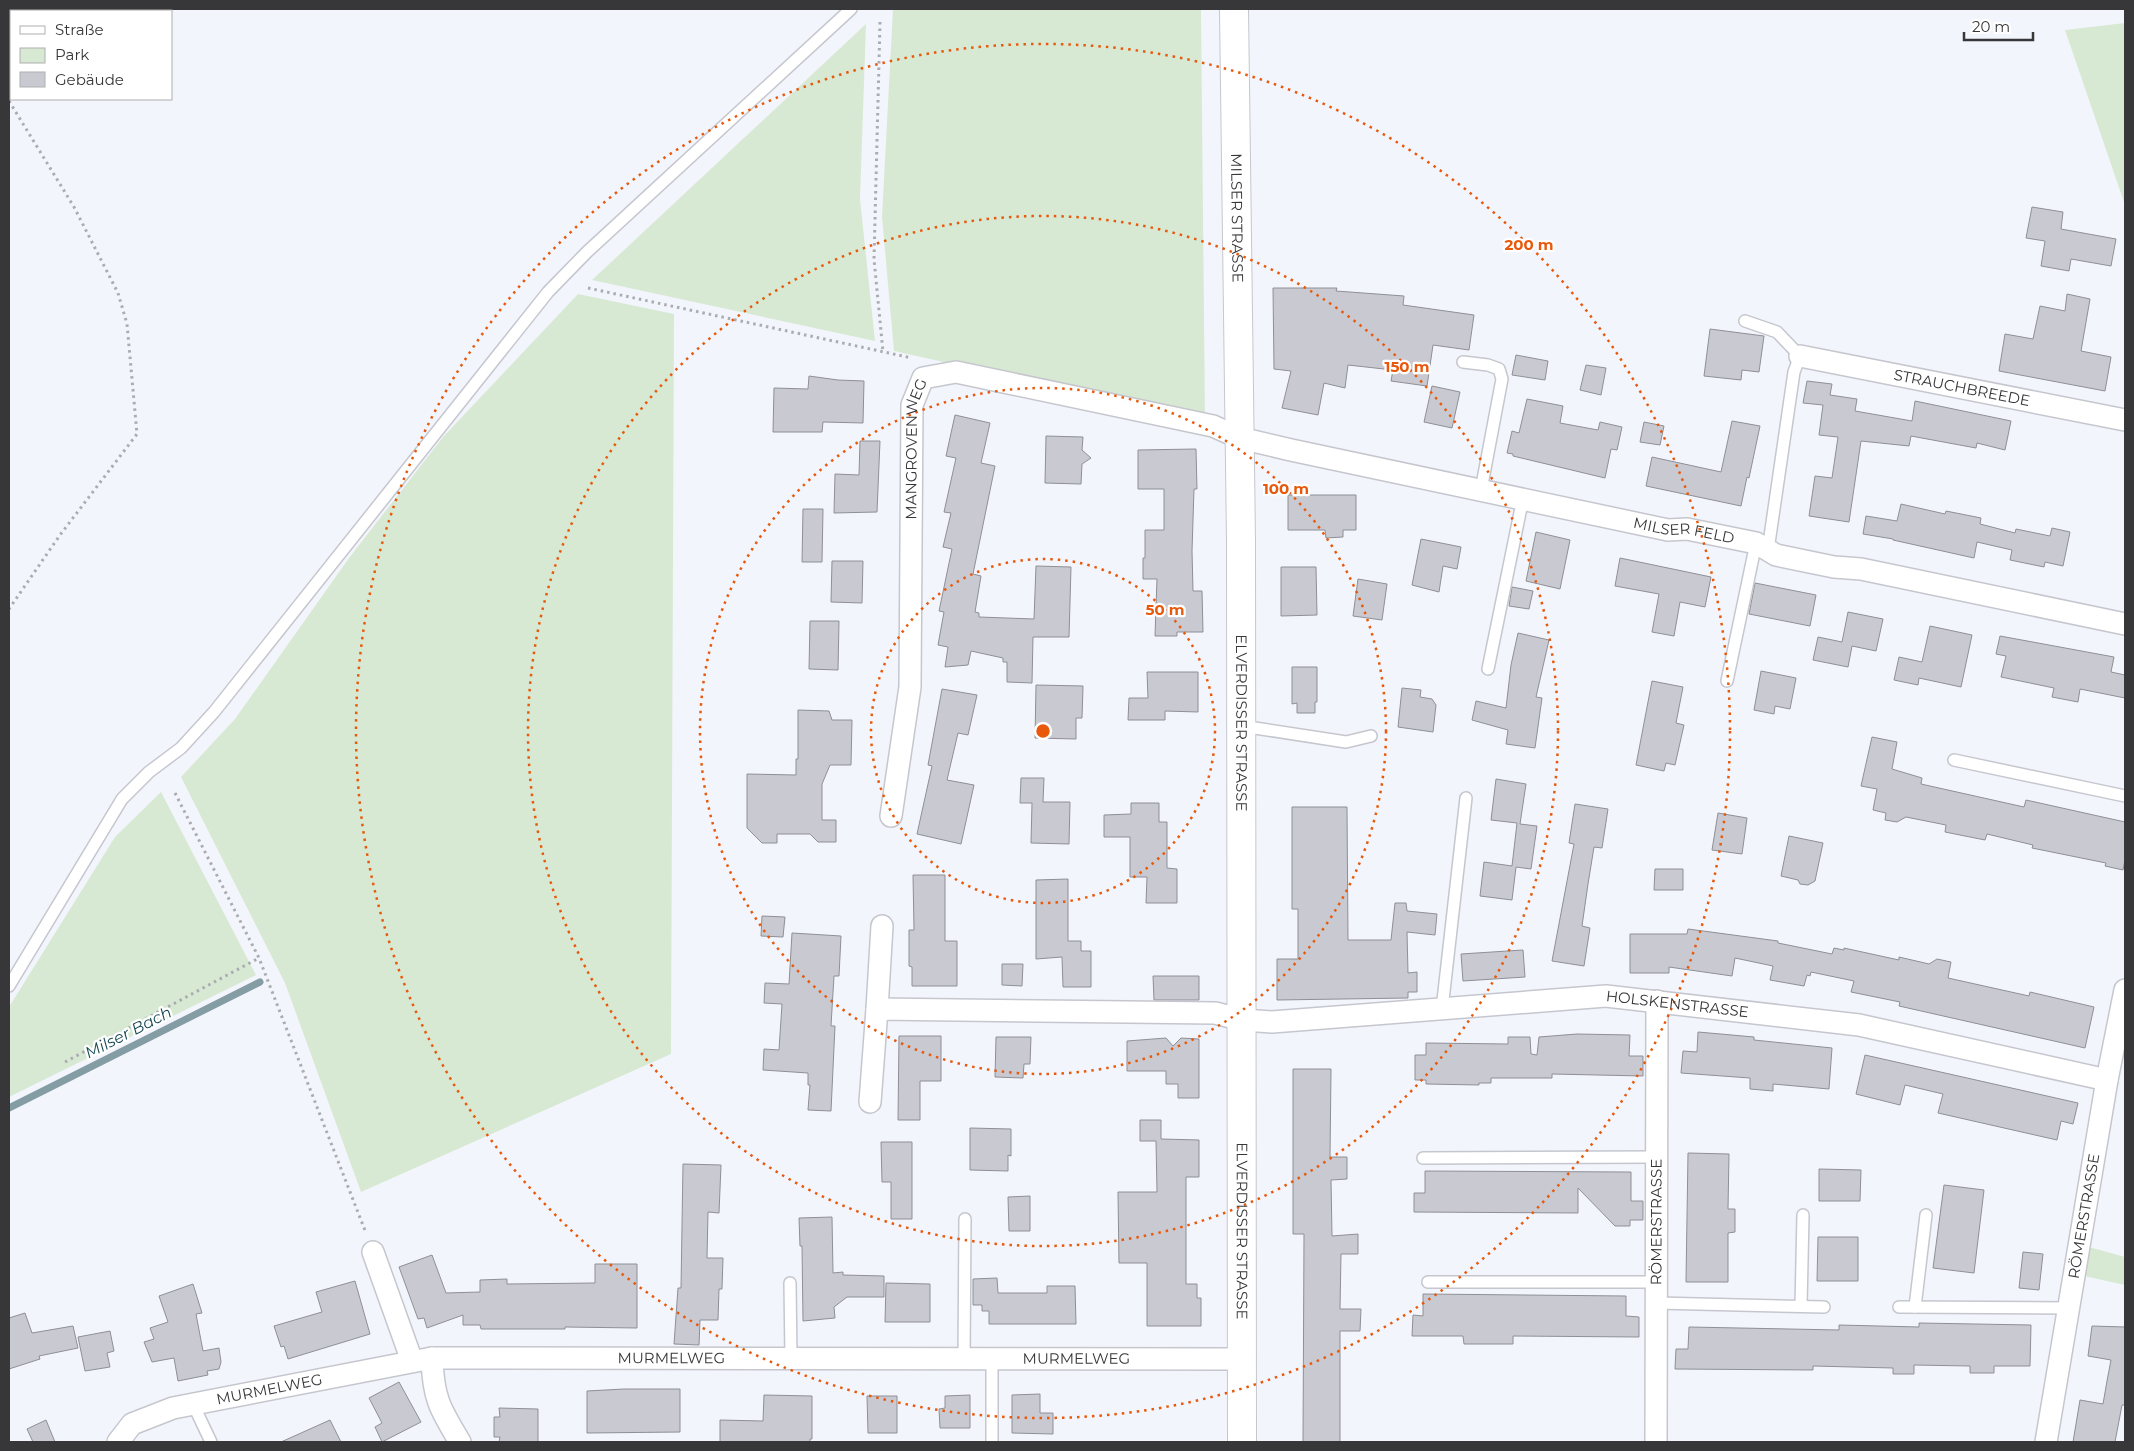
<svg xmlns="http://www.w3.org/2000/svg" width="2134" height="1451" viewBox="0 0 2134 1451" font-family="Montserrat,sans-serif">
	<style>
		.green { fill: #d8e9d3 }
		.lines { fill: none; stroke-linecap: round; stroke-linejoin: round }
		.stream { stroke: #849da5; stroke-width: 7 }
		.building { fill: #c9cad1; stroke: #8f9096 }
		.lane-casing { stroke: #c6c7ce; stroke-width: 14 }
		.street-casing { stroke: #c6c7ce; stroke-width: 24 }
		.secondary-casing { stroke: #c6c7ce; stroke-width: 30 }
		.path { stroke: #abacb1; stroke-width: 3; stroke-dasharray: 2.5 4; stroke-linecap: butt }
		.lane { stroke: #fff; stroke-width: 11 }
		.street { stroke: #fff; stroke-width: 21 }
		.secondary { stroke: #fff; stroke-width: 28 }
		.ring { fill: none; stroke: #e8590c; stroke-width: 2.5; stroke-dasharray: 2.5 5 }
		.labels { text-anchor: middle; stroke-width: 4.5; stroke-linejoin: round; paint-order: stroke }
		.street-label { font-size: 15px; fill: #37373a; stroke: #fff }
		.water-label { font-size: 16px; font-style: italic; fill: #154854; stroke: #fff }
		.centre { fill: #e8590c; stroke: #fff; stroke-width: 2.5 }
		.ring-label { font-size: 15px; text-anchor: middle; font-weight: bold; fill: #e8590c; stroke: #fff; stroke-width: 4.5; stroke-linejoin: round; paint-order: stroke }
	</style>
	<rect width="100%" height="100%" fill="#f3f5fc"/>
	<g class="green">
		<path d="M893,9H1201L1205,420L894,351L882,217Z"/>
		<path d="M2125,23V205L2065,30Z"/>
		<path d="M866,24L860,199L875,341L592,280Z"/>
		<path d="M578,294L674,314L671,1054L361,1192L285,983L181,777L235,719L349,558L443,437Z"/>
		<path d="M161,792L256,975L9,1097V1007L115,837Z"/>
		<path d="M2089,1247L2125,1257V1285L2084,1276Z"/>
	</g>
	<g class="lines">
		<path class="stream" d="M9,1108L260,982"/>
	</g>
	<g class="building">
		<path d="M2032,207L2063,212L2061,229L2116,239L2111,266L2071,259L2069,271L2041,266L2045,241L2026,238Z"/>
		<path d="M1273,288H1337L1336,291L1404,296L1403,305L1474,315L1469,350L1433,345L1427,386L1391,381L1393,370L1348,365L1345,388L1324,383L1318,415L1282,408L1291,371L1274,369Z"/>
		<path d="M2067,294L2090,299L2081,351L2111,357L2105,391L1999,371L2005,334L2033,339L2040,306L2065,311Z"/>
		<path d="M1710,329L1764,336L1759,372L1742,370L1741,380L1704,376Z"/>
		<path d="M1516,355L1548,361L1545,380L1512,375Z"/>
		<path d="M1586,365L1606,368L1601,395L1580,390Z"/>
		<path d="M809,376L838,380L864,381L863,423L823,422L822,432H773L774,388L808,389Z"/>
		<path d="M1807,381L1832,384L1830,395L1857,399L1855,411L1912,421L1915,401L2011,421L2005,450L1977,443L1976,448L1911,436L1909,446L1861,441L1849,522L1809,516L1815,476L1832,478L1838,437L1819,435L1823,405L1803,403Z"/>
		<path d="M1432,386L1460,392L1452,428L1424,422Z"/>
		<path d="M1527,399L1563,406L1560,423L1598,430L1600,422L1622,427L1617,450L1611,449L1605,478L1513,456V454L1507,453L1512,431L1519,433Z"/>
		<path d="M955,415L990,423L981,463L995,466L973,574L981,576L975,612L979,613V617L1034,619L1036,566L1071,567L1069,637H1033L1032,683L1007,682V662H1003V658L971,651L968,665L945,667L948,647L938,645L944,612L939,611L952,549L943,547L951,513L944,512L956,458L946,456Z"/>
		<path d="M1732,421L1760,426L1749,478L1747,477L1741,506L1646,486L1652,457L1721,472Z"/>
		<path d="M1644,422L1664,426L1660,445L1640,442Z"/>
		<path d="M1046,436L1083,437L1082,450L1091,458L1082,464L1081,484L1045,483Z"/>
		<path d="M860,441H880L877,512L834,513L835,474L859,475Z"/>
		<path d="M1196,449L1197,489H1194L1192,551L1193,591H1202L1203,632H1177V636H1155L1157,579H1143V558H1145V530H1164V489H1138V450Z"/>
		<path d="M1288,495H1356V530H1343V537L1326,538L1325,530H1288Z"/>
		<path d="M1901,504L1945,514L1946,511L1981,518L1980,524L2015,533L2016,529L2050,536L2052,528L2070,532L2063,566L2045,562L2044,567L2010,560L2012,550L1977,542L1974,558L1893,540V539L1863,534L1866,516L1897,521Z"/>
		<path d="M803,509H823L822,562H802Z"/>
		<path d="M1536,532L1570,540L1560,589L1526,581Z"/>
		<path d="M1421,539L1461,547L1457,569L1443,566L1439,592L1412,585Z"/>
		<path d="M1620,558L1711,577L1705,607L1680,602L1674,636L1652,632L1659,594L1615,586Z"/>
		<path d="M832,561H863L862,603L831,602Z"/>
		<path d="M1281,567H1316L1317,615L1281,616Z"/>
		<path d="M1358,579L1387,584L1382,620L1353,616Z"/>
		<path d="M1755,583L1816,595L1810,626L1749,614Z"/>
		<path d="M1512,587L1533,591L1529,609L1509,606Z"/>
		<path d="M1848,612L1883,619L1876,651L1852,646L1848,667L1813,660L1818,637L1842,642Z"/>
		<path d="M810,621H839L838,670L809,669Z"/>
		<path d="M1930,626L1972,635L1961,687L1919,678L1918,685L1894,680L1899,657L1922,662Z"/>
		<path d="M1518,633L1549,640L1536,697L1542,698L1535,748L1506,744L1508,730L1472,720L1476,701L1506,708L1511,665Z"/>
		<path d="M2000,636L2114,657L2111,672L2125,675V698L2080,689L2078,702L2052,697L2054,688L2001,677L2006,656L1996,654Z"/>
		<path d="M1292,667H1317V702H1315V713H1297V703L1292,704Z"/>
		<path d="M1761,671L1796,678L1790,709L1775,706L1774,714L1754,710Z"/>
		<path d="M1147,672H1198V712L1165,711V720H1128L1129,698H1148Z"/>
		<path d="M1652,681L1683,687L1676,723L1684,725L1675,765L1666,763L1664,771L1636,765Z"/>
		<path d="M1036,685L1083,686L1082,718H1076V739L1035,738Z"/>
		<path d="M1402,688L1421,690L1420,697L1432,699L1436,705L1433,732L1398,727Z"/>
		<path d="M942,689L977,695L968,735L958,733L947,780L974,785L961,844L917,834L932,766L928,765Z"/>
		<path d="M798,710L829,711L832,720H852L851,765H830L822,784V820H836V842H818L810,834H777V843H762L747,828V774L796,775V759H798Z"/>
		<path d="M1872,737L1897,742L1892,769L1922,778L1921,784L2024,807L2026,800L2125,822V860L2123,870L2105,866L2106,863L2032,848L2033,845L1987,834L1985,840L1945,832L1946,825L1906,817L1897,822L1885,820L1886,813L1873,810L1877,789L1861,786Z"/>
		<path d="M1021,778H1044L1043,802H1070L1069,844L1031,843L1032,803H1020Z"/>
		<path d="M1496,779L1526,784L1520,824L1537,826L1531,869L1516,867L1512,900L1480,896L1484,862L1512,866L1517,823L1491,820Z"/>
		<path d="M1131,803H1159V822H1167V868L1177,869V903H1146L1147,877H1130V837H1104V815L1131,814Z"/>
		<path d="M1575,804L1608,809L1602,848L1594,847L1588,884L1582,926L1590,928L1584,966L1552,961L1574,844L1569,843Z"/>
		<path d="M1292,807H1347L1348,940H1391L1395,903H1406L1407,911L1437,914L1435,935L1407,932L1408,973L1417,972V992H1408V998L1277,1000V959H1298V909H1292Z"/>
		<path d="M1718,813L1747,818L1742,854L1712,850Z"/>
		<path d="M1789,836L1823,843L1815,881L1808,885L1800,884L1798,880L1781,876Z"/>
		<path d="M1655,869H1683V890H1654Z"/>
		<path d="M913,875H945V941H957V986H912V967L909,966V930H914Z"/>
		<path d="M1068,879V941H1081V951H1091V987H1063L1062,957L1036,959V880Z"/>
		<path d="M762,916L785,917L783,937L761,936Z"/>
		<path d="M1688,929L1778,941V943L1832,954L1834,948L1844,950V948L1899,960V957L1929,964L1937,959L1951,962L1948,978L2029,996L2030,992L2094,1007L2085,1048L1899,1006L1900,1002L1851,992L1854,981L1811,972L1810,976L1807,975L1804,986L1770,980L1773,966L1735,958L1732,976L1669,967V973H1630V934H1687Z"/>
		<path d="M792,933L841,936L839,976H834L831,1026H835L831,1111L808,1110L810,1085H808V1073L763,1070L764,1049L779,1050L782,1004L764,1003L765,983L789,984Z"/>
		<path d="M1523,950L1525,977L1463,981L1461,954Z"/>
		<path d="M1002,964H1023L1022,986L1002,985Z"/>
		<path d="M1153,976H1199V1000H1154Z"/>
		<path d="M1698,1032L1754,1037V1040L1832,1048L1829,1089L1773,1084V1091L1750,1089V1078L1681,1073L1683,1051L1697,1052Z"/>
		<path d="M1577,1034L1630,1035L1629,1056H1643V1076L1552,1074V1078H1491V1083H1479V1085L1426,1084V1080H1415V1055H1426V1043L1508,1044V1037H1530L1531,1054L1537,1055L1539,1037Z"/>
		<path d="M899,1036H941V1081H920V1120H898Z"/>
		<path d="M996,1037H1031L1030,1064H1024L1023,1078L995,1077Z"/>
		<path d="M1166,1038L1173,1046L1181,1038L1199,1039V1098H1178V1084H1166V1071H1127V1041Z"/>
		<path d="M1865,1055L2078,1103L2073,1124L2061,1121L2057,1140L1938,1113L1943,1094L1905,1085L1900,1105L1856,1094Z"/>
		<path d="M1293,1069H1331L1330,1157H1347V1179L1331,1180L1332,1236L1358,1234V1254H1341L1340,1309H1361L1360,1331H1340V1442H1303L1304,1234H1293Z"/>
		<path d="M1140,1120H1161V1139L1199,1140V1177H1186V1284H1197V1298H1201V1326H1147V1263H1119L1118,1192H1157L1156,1141H1140Z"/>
		<path d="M970,1128L1011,1129V1156L1008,1155V1171L970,1170Z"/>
		<path d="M881,1142H912V1219H891V1182H882Z"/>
		<path d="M1688,1153L1729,1154L1728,1209H1735V1232L1728,1233V1282H1686Z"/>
		<path d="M683,1164L721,1165L719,1213L708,1212L707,1258H723L722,1289H719L718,1320H700L699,1345L674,1344L678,1288H681Z"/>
		<path d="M1819,1169L1861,1170L1860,1201H1819Z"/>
		<path d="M1425,1171L1631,1172V1201H1643V1220H1630V1226H1615L1578,1188V1213L1414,1212V1193H1425Z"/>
		<path d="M1944,1185L1984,1190L1974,1273L1933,1268Z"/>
		<path d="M1030,1196V1231H1009L1008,1197Z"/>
		<path d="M832,1217L833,1273L843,1272V1275L884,1276V1297H847L834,1307L835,1318L803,1321L802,1246H800L799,1218Z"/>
		<path d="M1818,1237H1858V1281H1817Z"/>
		<path d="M2023,1252L2043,1254L2039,1290L2019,1288Z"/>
		<path d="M432,1255L446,1293L480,1292V1280L507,1279V1284L595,1283V1264H637V1328L565,1327V1329H481L480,1325H463V1315L427,1328L424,1318L418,1319L399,1267Z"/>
		<path d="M997,1278L998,1293H1047V1286H1075L1076,1324H989V1311H982V1305H973V1279Z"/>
		<path d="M355,1281L370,1334L288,1359L284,1346L281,1347L274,1326L322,1312L316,1292Z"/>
		<path d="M886,1283L930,1284V1322H885Z"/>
		<path d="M193,1284L202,1313L196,1314L203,1351L219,1348L221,1362L219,1369L207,1371L208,1375L178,1381L174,1358L152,1362L144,1342L154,1339L150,1328L168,1322L159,1296Z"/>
		<path d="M1423,1294L1626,1296V1316L1639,1317V1337L1513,1336V1344H1464L1463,1336H1412L1413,1315L1423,1316Z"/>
		<path d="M25,1313L32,1333L73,1326L78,1348L39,1356L40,1359L9,1369V1318Z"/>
		<path d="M1919,1323L2031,1325L2030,1366H1994V1373H1970V1366L1914,1365V1374H1893V1368L1813,1366V1370L1675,1369L1676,1349H1688L1689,1327L1839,1330V1325L1919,1327Z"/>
		<path d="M2092,1326L2125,1327V1405H2122L2115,1442H2073L2080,1400L2103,1404L2107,1381L2111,1360L2088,1356Z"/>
		<path d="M110,1331L114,1351L107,1353L110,1367L85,1371L78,1337Z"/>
		<path d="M399,1382L421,1422L382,1442L375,1427L382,1423L369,1398Z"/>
		<path d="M624,1389H680V1432L587,1433V1391Z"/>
		<path d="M1040,1394V1413H1053V1434L1012,1433V1395Z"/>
		<path d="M764,1395L812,1396V1439H810V1442H720V1420L763,1421Z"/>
		<path d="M970,1395V1428H940L939,1409L945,1408V1396Z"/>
		<path d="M867,1396H897V1433H868Z"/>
		<path d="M499,1408L538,1409V1442H499L500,1437H494V1417H500Z"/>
		<path d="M46,1420L55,1442H33L27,1429Z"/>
		<path d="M330,1420L341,1442H281Z"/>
	</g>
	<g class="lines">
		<g class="lane-casing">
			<g id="lane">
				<path d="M1745,321L1777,332L1800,356L1794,372L1768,550"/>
				<path d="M1463,362L1488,365L1499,369L1502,379L1481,490"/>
				<path d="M1488,669L1523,498"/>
				<path d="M1727,681L1756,543"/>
				<path d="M1242,726L1346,742L1371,736"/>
				<path d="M1954,760L2125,796"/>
				<path d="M9,986L122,799L149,772L181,748L214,712L548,292L587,252L851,9"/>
				<path d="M1442,1009L1466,798"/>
				<path d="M1423,1158L1657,1157"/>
				<path d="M1428,1282H1656"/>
				<path d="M790,1283L791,1359"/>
				<path d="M1657,1303L1824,1307"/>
				<path d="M1801,1306L1803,1215"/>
				<path d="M1899,1307L2069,1308"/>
				<path d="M1915,1307L1926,1215"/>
				<path d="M964,1360L965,1219"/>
				<path d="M193,1404L211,1442"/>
				<path d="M992,1442V1360"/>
			</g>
		</g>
		<g class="street-casing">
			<g id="street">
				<path id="s1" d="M1800,356L2125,420"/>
				<path id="s2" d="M891,816L910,687L912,405L923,378L956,372L1213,426L1240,438L1291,450L1668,530L1687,529L1756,543L1776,555L1834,567L1861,569L2125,624"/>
				<path d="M877,1009L882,926"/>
				<path id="s3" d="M870,1102L877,1009L1215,1013L1243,1020L1272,1022L1606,996L1859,1025L2107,1080"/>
				<path d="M373,1252L412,1361"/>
				<path d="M432,1358C433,1398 440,1409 460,1442"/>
				<path id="s4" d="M118,1442L132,1424L173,1408L432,1358L1242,1359"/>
				<path id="s5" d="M1656,1442L1657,1001"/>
				<path id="s6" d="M2046,1442L2107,1080L2125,990"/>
			</g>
		</g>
		<g class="secondary-casing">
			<g id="secondary">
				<path id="s7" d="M1234,9L1241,541L1242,1442"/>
			</g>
		</g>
		<g class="path">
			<path d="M880,22L874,259L883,352"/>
			<path d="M9,101L74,207L118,293L127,324L137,434L60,535L9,609"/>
			<path d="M588,288L912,358"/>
			<path d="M175,793L259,958L366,1233"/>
			<path d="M65,1062L259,958"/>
		</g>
		<use href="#lane" class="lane"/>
		<use href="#street" class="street"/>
		<use href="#secondary" class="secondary"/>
	</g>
	<g class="ring">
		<circle cx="1043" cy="731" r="172"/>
		<circle cx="1043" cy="731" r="343"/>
		<circle cx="1043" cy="731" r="515"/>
		<circle cx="1043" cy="731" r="687"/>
	</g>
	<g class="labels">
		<g class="street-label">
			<text dy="5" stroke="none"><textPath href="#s7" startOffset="209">MILSER STRASSE</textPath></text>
			<text dy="5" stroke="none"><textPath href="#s1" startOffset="165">STRAUCHBREEDE</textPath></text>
			<text dy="5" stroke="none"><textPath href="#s2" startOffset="369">MANGROVENWEG</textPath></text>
			<text dy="5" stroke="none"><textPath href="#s2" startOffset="1221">MILSER FELD</textPath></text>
			<text dy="5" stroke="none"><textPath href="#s7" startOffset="714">ELVERDISSER STRASSE</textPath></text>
			<text dy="5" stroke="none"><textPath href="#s3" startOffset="896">HOLSKENSTRASSE</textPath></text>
			<text dy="5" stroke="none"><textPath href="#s6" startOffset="229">RÖMERSTRASSE</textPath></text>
			<text dy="5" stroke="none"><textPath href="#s5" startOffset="220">RÖMERSTRASSE</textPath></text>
			<text dy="5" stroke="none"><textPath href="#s7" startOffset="1222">ELVERDISSER STRASSE</textPath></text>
			<text dy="5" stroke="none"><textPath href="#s4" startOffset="570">MURMELWEG</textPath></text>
			<text dy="5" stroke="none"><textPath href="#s4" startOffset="975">MURMELWEG</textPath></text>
			<text dy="5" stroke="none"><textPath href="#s4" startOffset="165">MURMELWEG</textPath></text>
		</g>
		<g class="water-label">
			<text transform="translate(128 1032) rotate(-27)" y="6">Milser Bach</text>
		</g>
	</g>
	<circle cx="1043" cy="731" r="8" class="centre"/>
	<g class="ring-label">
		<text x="1529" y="250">200 m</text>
		<text x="1407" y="372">150 m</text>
		<text x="1286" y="494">100 m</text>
		<text x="1165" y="615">50 m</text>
	</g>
	<rect width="2134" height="1451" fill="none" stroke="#37373a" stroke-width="20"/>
	<rect x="10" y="10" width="162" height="90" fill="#ffffff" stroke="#afafb0"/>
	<rect x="20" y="26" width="25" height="8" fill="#ffffff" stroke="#afafb0"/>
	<text x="55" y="35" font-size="15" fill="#37373a">Straße</text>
	<rect x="20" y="48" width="25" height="15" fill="#d8e9d3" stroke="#afafb0"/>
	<text x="55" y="60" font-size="15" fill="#37373a">Park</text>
	<rect x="20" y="72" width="25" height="15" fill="#c9cad1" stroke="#afafb0"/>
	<text x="55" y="85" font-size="15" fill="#37373a">Gebäude</text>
	<path d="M1964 32v8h69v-8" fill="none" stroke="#37373a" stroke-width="2.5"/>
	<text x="1972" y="32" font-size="15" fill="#37373a" stroke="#ffffff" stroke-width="4" paint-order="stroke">20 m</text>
</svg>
